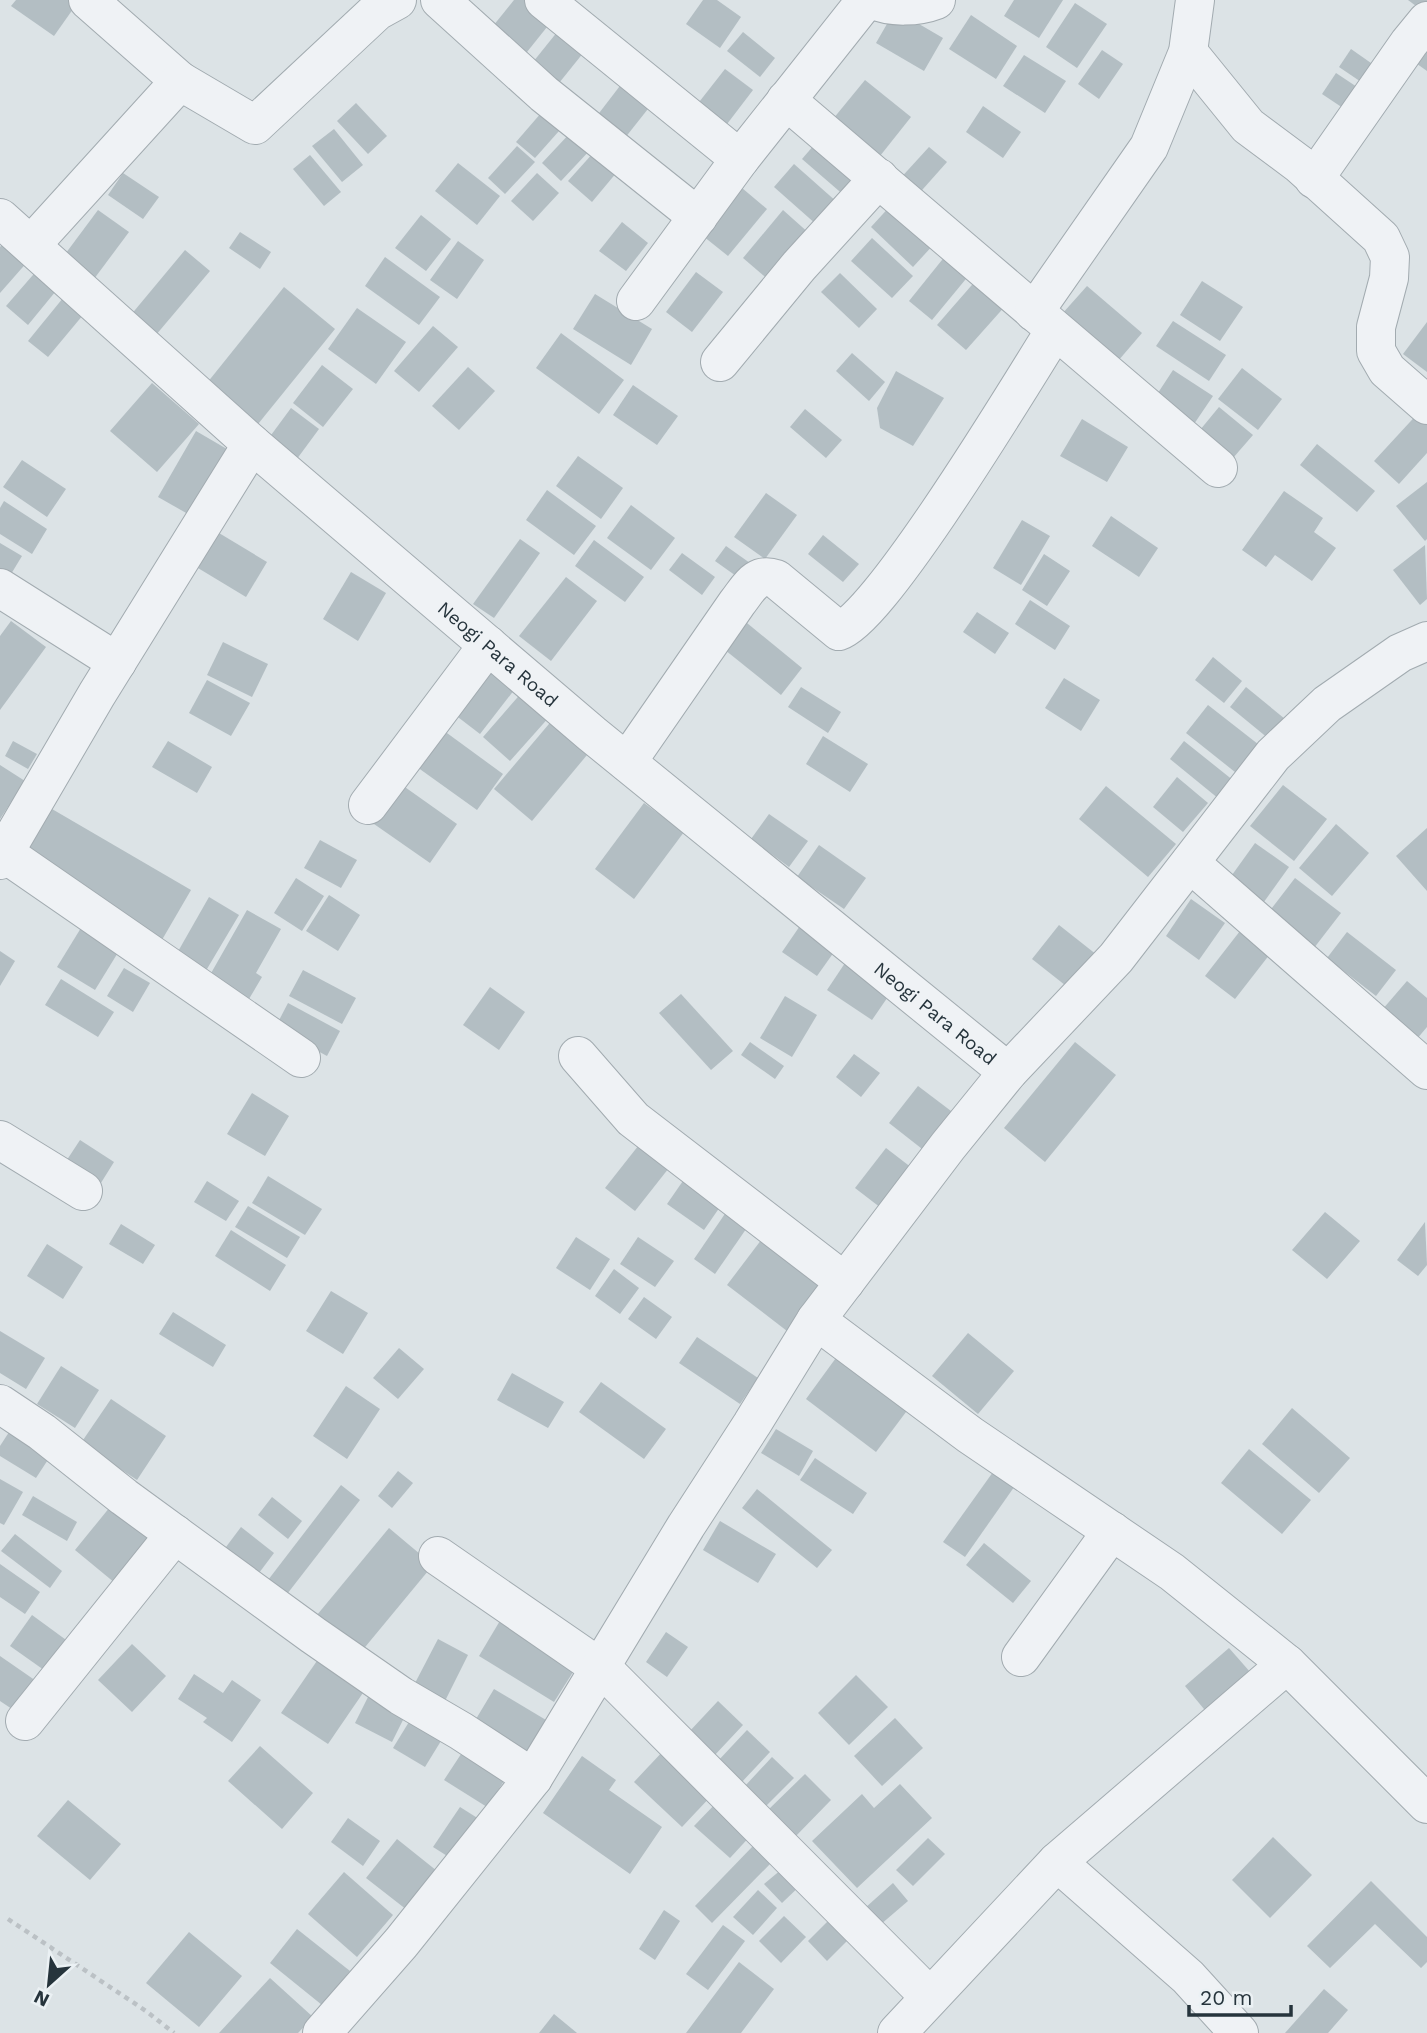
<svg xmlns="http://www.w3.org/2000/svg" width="1427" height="2033" viewBox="0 0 1427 2033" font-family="'Work Sans',sans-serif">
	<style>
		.building { fill: #b3bec3 }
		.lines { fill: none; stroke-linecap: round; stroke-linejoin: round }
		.minor-casing { stroke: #a2abb0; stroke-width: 40 }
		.path { stroke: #bbc1c5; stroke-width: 4.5; stroke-dasharray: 5 5; stroke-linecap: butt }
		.minor { stroke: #eff2f5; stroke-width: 38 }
		.labels { text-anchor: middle; stroke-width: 5; stroke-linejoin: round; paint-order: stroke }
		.street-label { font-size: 19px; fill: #26343c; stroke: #ebf1f4 }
	</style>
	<rect width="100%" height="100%" fill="#dce3e6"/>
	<g class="building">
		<path d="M16,0H75L78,2L54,36L11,6Z"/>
		<path d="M514,0H534L555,17L523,57L489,31Z"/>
		<path d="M703,0H717L741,17L720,48L686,24Z"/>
		<path d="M1014,0H1063L1039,38L1004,16Z"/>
		<path d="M1408,0H1427V8L1424,12Z"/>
		<path d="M1075,3L1107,24L1077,68L1046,47Z"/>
		<path d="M895,10L943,38L924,71L876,43Z"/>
		<path d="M971,15L1017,46L996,79L949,49Z"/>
		<path d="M562,26L588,47L551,93L525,72Z"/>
		<path d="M743,32L775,58L760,77L727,51Z"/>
		<path d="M1427,42V71L1413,61Z"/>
		<path d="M1351,49L1381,70L1370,88L1339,67Z"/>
		<path d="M1102,50L1123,64L1099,99L1078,84Z"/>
		<path d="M1024,55L1066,81L1045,113L1003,86Z"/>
		<path d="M725,69L753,90L724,128L696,106Z"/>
		<path d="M1336,73L1363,91L1349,112L1322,94Z"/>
		<path d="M626,78L655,100L621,143L593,121Z"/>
		<path d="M865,80L911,117L880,156L833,119Z"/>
		<path d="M356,103L387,136L368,154L337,121Z"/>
		<path d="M548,105L567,122L535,158L516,142Z"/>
		<path d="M983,106L1021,132L1003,158L966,132Z"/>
		<path d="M334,129L363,165L342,182L312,146Z"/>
		<path d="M572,131L591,149L561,181L542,163Z"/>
		<path d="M821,137L865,175L846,197L802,159Z"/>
		<path d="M517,146L535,162L505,194L488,178Z"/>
		<path d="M929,147L947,162L915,198L897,182Z"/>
		<path d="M594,152L617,172L592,202L568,181Z"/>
		<path d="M310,155L341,192L324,206L293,169Z"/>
		<path d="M458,163L500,196L477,225L435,191Z"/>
		<path d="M794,164L838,203L817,225L774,187Z"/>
		<path d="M123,173L159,197L143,219L108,195Z"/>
		<path d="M537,173L559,193L533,221L511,201Z"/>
		<path d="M742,188L767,209L728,256L703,236Z"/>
		<path d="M893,203L935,243L913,267L871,227Z"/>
		<path d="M98,210L129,232L94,279L63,257Z"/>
		<path d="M783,210L811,235L771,282L743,258Z"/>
		<path d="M421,215L451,239L426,271L395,248Z"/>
		<path d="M622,222L648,243L626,271L599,251Z"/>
		<path d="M240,232L271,252L260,269L229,248Z"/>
		<path d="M872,238L913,276L892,298L851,261Z"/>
		<path d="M6,240L29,260L0,293V247Z"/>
		<path d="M458,241L484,260L457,299L430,280Z"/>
		<path d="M185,250L210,271L150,342L125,322Z"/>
		<path d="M946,255L970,274L932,320L909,301Z"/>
		<path d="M385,257L440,297L419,325L365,286Z"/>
		<path d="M39,268L60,286L28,325L6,306Z"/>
		<path d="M696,272L723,292L692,332L666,312Z"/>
		<path d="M840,273L877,309L859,328L821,292Z"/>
		<path d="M978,278L1007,304L966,350L937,325Z"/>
		<path d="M1202,281L1243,307L1220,341L1180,315Z"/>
		<path d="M1087,286L1142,333L1118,361L1062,314Z"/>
		<path d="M284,287L335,329L254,429L203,388Z"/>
		<path d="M595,294L652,329L631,365L573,329Z"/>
		<path d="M63,298L83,315L48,357L28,341Z"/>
		<path d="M357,308L406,342L376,384L328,349Z"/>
		<path d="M1173,321L1226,355L1209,381L1156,346Z"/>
		<path d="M1427,322V372L1403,354Z"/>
		<path d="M433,326L458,347L419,392L394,371Z"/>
		<path d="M561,333L624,380L599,414L536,368Z"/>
		<path d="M852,353L885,382L869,401L836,371Z"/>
		<path d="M322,365L353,389L323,427L293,403Z"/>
		<path d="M468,367L495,391L459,430L432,406Z"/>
		<path d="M1242,368L1282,399L1258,430L1218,399Z"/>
		<path d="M1173,370L1213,396L1192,427L1152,402Z"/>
		<path d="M896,371L944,398L913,446L880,428L877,408Z"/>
		<path d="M152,383L199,424L157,472L110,431Z"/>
		<path d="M633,385L678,416L657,445L613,415Z"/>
		<path d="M1219,407L1253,435L1233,458L1200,430Z"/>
		<path d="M291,408L319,429L291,467L263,446Z"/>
		<path d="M805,409L842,440L826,458L790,427Z"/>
		<path d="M1421,410L1427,416V453L1399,484L1374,461Z"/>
		<path d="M1082,419L1128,447L1107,482L1060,456Z"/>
		<path d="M196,431L232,452L195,518L158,497Z"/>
		<path d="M1317,444L1375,491L1357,512L1300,465Z"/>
		<path d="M578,456L623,488L601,519L556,486Z"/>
		<path d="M22,460L66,489L47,517L3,487Z"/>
		<path d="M1427,482V539L1425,541L1396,506Z"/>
		<path d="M547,490L596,526L574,555L526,520Z"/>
		<path d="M1284,491L1323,518L1314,532L1336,548L1312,581L1275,555L1266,567L1242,550Z"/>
		<path d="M766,493L797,515L765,559L734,537Z"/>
		<path d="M4,501L47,529L32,554L0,534V508Z"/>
		<path d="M631,505L675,538L651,570L607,538Z"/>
		<path d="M1111,516L1158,548L1139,577L1092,546Z"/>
		<path d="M1022,520L1050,536L1021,585L993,568Z"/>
		<path d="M209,527L267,562L246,597L188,562Z"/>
		<path d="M823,535L859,564L843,582L808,554Z"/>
		<path d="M520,539L540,553L494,618L473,604Z"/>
		<path d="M594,540L644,577L625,602L575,566Z"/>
		<path d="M0,543L22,556L8,579L0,575Z"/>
		<path d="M1425,545L1427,599L1420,605L1393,570Z"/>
		<path d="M726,546L757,568L746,583L715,561Z"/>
		<path d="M682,553L715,577L702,595L669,570Z"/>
		<path d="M1044,554L1070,571L1047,606L1022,590Z"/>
		<path d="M351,572L386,593L358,641L323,619Z"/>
		<path d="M566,577L597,601L551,661L519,636Z"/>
		<path d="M1030,600L1070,626L1055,650L1015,624Z"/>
		<path d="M977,612L1009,633L995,654L963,632Z"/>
		<path d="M11,621L46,647L0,710V636Z"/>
		<path d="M747,623L802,668L781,695L725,650Z"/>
		<path d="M223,642L268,664L252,697L207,675Z"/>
		<path d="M1213,657L1242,681L1224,703L1195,680Z"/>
		<path d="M487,661L518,685L480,734L450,711Z"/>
		<path d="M1064,678L1100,700L1081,731L1045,708Z"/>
		<path d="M207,680L250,703L231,736L189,713Z"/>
		<path d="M801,687L841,712L828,733L788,707Z"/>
		<path d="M1246,687L1285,719L1269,739L1230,707Z"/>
		<path d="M523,691L551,715L510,761L483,737Z"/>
		<path d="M1208,705L1263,748L1240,776L1186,733Z"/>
		<path d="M554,718L592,749L532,821L494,789Z"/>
		<path d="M436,725L503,774L477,810L410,762Z"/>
		<path d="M823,736L868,764L850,792L806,764Z"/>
		<path d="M13,741L37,754L28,769L5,756Z"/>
		<path d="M168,741L212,767L197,793L152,767Z"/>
		<path d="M1184,741L1234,781L1219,799L1170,759Z"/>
		<path d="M0,765L25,781L0,819Z"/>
		<path d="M1177,777L1208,803L1183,832L1153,807Z"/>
		<path d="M402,785L457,824L430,863L374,824Z"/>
		<path d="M1283,785L1327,819L1294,861L1250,826Z"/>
		<path d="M1106,786L1176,844L1148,877L1079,819Z"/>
		<path d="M644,803L684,832L634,899L595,869Z"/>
		<path d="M52,809L191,890L159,945L20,864Z"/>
		<path d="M769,814L808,841L789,867L751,839Z"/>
		<path d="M1336,824L1369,853L1332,896L1299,868Z"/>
		<path d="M1427,828V891L1396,856Z"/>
		<path d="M320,840L357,860L341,888L304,868Z"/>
		<path d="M1255,843L1289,867L1261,906L1227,882Z"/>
		<path d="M819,845L866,878L844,909L797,877Z"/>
		<path d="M296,878L324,896L302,931L274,913Z"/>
		<path d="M1295,878L1341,913L1314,948L1268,913Z"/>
		<path d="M329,895L360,915L338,951L306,931Z"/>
		<path d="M209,897L239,915L201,979L172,962Z"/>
		<path d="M1191,899L1225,923L1199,960L1166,936Z"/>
		<path d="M247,910L281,929L256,973L262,977L246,1004L206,982Z"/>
		<path d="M804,920L839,945L817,976L782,952Z"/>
		<path d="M84,923L122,946L95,990L57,967Z"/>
		<path d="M1059,925L1097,955L1070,989L1032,959Z"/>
		<path d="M1240,931L1270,954L1235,999L1205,976Z"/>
		<path d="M1347,932L1396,970L1376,996L1327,958Z"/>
		<path d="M0,951L15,961L0,986Z"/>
		<path d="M849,957L894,988L872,1020L827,990Z"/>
		<path d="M124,968L150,983L133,1012L107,996Z"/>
		<path d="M303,970L356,998L342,1024L289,996Z"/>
		<path d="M61,979L114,1012L98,1037L45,1005Z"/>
		<path d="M1407,981L1427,998V1027L1416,1040L1382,1010Z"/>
		<path d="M490,987L525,1012L499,1050L463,1025Z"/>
		<path d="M681,994L733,1051L711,1070L659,1013Z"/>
		<path d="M785,996L817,1015L792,1057L760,1038Z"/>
		<path d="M288,1003L340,1031L327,1056L275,1028Z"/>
		<path d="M750,1042L784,1066L775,1079L741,1055Z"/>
		<path d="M1075,1042L1116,1075L1045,1162L1004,1128Z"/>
		<path d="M854,1054L880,1073L861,1097L836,1077Z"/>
		<path d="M918,1086L955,1114L926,1152L889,1123Z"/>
		<path d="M252,1093L289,1116L265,1156L227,1134Z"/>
		<path d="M646,1136L676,1159L635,1211L605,1188Z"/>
		<path d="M80,1140L114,1162L94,1194L59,1172Z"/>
		<path d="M886,1148L912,1168L881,1208L855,1188Z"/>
		<path d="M268,1176L322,1209L305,1235L252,1203Z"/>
		<path d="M685,1178L722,1204L704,1230L667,1204Z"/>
		<path d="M207,1181L239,1201L226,1221L194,1202Z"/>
		<path d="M731,1205L753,1219L715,1274L694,1259Z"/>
		<path d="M248,1206L300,1237L287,1258L235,1227Z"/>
		<path d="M1325,1212L1360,1241L1327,1279L1292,1250Z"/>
		<path d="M1425,1222L1427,1265L1418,1276L1397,1260Z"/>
		<path d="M121,1224L155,1245L143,1264L109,1244Z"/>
		<path d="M231,1230L286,1265L270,1291L215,1256Z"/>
		<path d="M765,1235L825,1281L787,1331L727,1285Z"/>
		<path d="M576,1237L610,1259L590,1290L556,1268Z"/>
		<path d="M638,1237L674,1261L655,1287L620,1264Z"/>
		<path d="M47,1244L83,1267L63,1299L27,1276Z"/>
		<path d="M614,1269L639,1288L620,1314L595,1296Z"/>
		<path d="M331,1291L368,1313L343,1354L306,1331Z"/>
		<path d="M644,1297L672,1317L656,1339L628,1319Z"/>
		<path d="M173,1312L226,1345L213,1367L159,1334Z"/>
		<path d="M0,1331L45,1358L26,1389L0,1373Z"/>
		<path d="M968,1333L1014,1371L978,1414L932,1376Z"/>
		<path d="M697,1337L758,1378L740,1404L679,1363Z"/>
		<path d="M399,1348L424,1369L398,1399L373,1378Z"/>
		<path d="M841,1351L912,1404L876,1452L806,1399Z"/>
		<path d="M61,1366L99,1390L75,1428L37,1404Z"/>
		<path d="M512,1373L564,1402L548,1428L497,1400Z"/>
		<path d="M601,1382L666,1429L644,1459L579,1412Z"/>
		<path d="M346,1386L380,1409L347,1459L313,1436Z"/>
		<path d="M111,1399L166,1436L137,1480L81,1443Z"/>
		<path d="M1292,1408L1350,1458L1319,1493L1262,1444Z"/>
		<path d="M15,1423L55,1449L36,1478L0,1456V1446Z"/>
		<path d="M776,1429L813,1451L799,1476L761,1453Z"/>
		<path d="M1249,1449L1311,1500L1282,1534L1221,1483Z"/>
		<path d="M815,1458L867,1493L853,1514L800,1480Z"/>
		<path d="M998,1465L1019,1480L965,1557L943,1542Z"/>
		<path d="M398,1471L413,1483L392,1508L378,1496Z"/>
		<path d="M0,1479L23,1492L4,1525L0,1523Z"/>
		<path d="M341,1485L360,1500L284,1598L265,1584Z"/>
		<path d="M757,1489L832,1550L817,1568L742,1508Z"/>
		<path d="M33,1496L77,1522L67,1541L22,1515Z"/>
		<path d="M272,1497L302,1521L288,1539L258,1515Z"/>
		<path d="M110,1507L150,1539L115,1583L75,1550Z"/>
		<path d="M720,1521L776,1554L758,1583L703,1550Z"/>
		<path d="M241,1527L274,1553L256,1577L223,1551Z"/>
		<path d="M389,1528L433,1565L361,1652L317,1615Z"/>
		<path d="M15,1534L62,1571L50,1588L1,1551Z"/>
		<path d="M984,1543L1031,1581L1013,1603L966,1565Z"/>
		<path d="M0,1564L40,1592L25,1614L0,1597Z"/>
		<path d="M504,1614L580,1661L554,1702L479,1656Z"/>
		<path d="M32,1615L73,1645L51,1675L10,1646Z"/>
		<path d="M666,1632L688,1647L667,1677L646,1662Z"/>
		<path d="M438,1639L468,1655L445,1701L414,1685Z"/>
		<path d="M132,1644L166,1676L132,1712L98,1680Z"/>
		<path d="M1229,1648L1258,1681L1213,1720L1185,1686Z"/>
		<path d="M321,1655L367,1687L328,1744L281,1713Z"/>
		<path d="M0,1656L39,1683L18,1713L0,1701Z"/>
		<path d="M194,1674L223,1693L232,1680L261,1700L232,1742L203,1722L207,1718L178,1699Z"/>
		<path d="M856,1675L888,1707L849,1745L818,1713Z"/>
		<path d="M372,1689L409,1708L392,1742L355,1723Z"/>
		<path d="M494,1689L546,1720L524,1755L473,1724Z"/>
		<path d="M718,1701L743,1725L713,1757L688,1733Z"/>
		<path d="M412,1717L444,1736L425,1767L393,1748Z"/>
		<path d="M895,1718L923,1748L882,1786L854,1756Z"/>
		<path d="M747,1730L770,1752L740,1784L717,1762Z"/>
		<path d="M260,1746L313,1793L282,1829L228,1781Z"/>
		<path d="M465,1748L508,1775L487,1807L444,1780Z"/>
		<path d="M665,1749L713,1794L682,1827L634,1782Z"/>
		<path d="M582,1756L616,1780L609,1790L662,1827L630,1874L543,1813Z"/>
		<path d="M772,1757L794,1778L765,1807L744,1787Z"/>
		<path d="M805,1774L831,1800L793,1839L766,1812Z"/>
		<path d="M900,1784L932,1818L857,1888L812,1841L862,1794L874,1808Z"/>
		<path d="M68,1800L121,1844L90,1880L37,1836Z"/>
		<path d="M719,1800L754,1832L730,1858L694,1826Z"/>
		<path d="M460,1807L479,1819L452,1859L433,1847Z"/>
		<path d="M348,1818L380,1841L363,1866L331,1842Z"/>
		<path d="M1273,1837L1312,1875L1270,1918L1232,1880Z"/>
		<path d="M928,1838L945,1854L913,1886L896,1870Z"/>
		<path d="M397,1839L437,1871L407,1910L366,1878Z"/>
		<path d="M753,1846L771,1863L712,1923L695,1906Z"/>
		<path d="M788,1864L805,1881L782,1903L764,1884Z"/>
		<path d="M344,1872L393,1915L357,1957L308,1914Z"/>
		<path d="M1371,1881L1427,1937V1962L1421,1968L1375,1924L1330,1968L1307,1946Z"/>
		<path d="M893,1883L908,1901L880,1925L865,1908Z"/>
		<path d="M758,1890L777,1908L753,1935L733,1917Z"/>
		<path d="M664,1910L680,1921L655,1960L639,1949Z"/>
		<path d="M835,1914L854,1934L827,1961L808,1941Z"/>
		<path d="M784,1916L806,1937L781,1963L759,1941Z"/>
		<path d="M723,1925L745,1941L708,1990L686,1974Z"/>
		<path d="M297,1929L350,1971L322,2005L270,1963Z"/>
		<path d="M189,1932L242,1976L199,2027L146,1983Z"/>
		<path d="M739,1962L774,1989L741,2033H686Z"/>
		<path d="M270,1978L313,2017L298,2033H219Z"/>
		<path d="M1324,1989L1348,2010L1328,2033H1285Z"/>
		<path d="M554,2014L577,2033H539Z"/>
	</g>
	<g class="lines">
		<g class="minor-casing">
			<g id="minor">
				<path d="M88,0L180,81"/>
				<path d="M440,0L544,94L698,217"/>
				<path d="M544,0L740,159"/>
				<path d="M873,0C891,8 918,7 936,0"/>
				<path d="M1188,52L1248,126L1299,164L1381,238L1390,257L1389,278L1376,327V351L1387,370L1427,405"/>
				<path d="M786,100C931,222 1074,346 1218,468"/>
				<path d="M1314,179L1409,43L1427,21"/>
				<path id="s1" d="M0,218L252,444L592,734L1008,1072"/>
				<path d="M31,245L180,81L255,125L377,11L397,0"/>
				<path d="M636,301L740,159L866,0"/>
				<path d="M1034,312L1149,147L1188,52L1195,0"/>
				<path d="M720,362L799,266L879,178"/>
				<path d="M0,588L117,662"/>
				<path d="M627,762L737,603C749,588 755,572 776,579L839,631C880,619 1025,378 1055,330"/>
				<path d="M368,805L488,645"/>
				<path d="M4,853L301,1058"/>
				<path d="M0,860L97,694L252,444"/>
				<path d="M1190,863L1427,1070"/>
				<path d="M578,1056L633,1119L845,1282"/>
				<path d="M0,1140L83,1191"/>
				<path d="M816,1320L970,1435L1172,1572L1287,1664"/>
				<path d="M0,1404L42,1432L124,1497L313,1635L401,1696L461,1731L533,1778"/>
				<path d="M438,1556L593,1663L600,1666L930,1997"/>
				<path d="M1021,1657L1112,1531"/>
				<path d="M25,1721L175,1534"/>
				<path d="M322,2033L401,1943L533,1778L686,1526L752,1424L816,1320L948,1146L1008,1072L1116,958L1273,755L1327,704L1400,653L1427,641"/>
				<path d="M897,2033L1057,1862"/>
				<path d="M1239,2033L1188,1977L1057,1862L1287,1664L1427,1804"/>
			</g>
		</g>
		<path class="path" d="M8,1919L146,2011L174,2033"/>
		<use href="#minor" class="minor"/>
	</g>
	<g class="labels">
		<g class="street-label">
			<text dy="7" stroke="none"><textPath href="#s1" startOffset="662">Neogi Para Road</textPath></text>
			<text dy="7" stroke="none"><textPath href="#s1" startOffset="1228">Neogi Para Road</textPath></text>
		</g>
	</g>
	<g transform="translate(49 1984) rotate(207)" stroke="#ebf1f4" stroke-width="5" paint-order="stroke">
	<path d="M0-5L12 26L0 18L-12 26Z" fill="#26343c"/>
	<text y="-10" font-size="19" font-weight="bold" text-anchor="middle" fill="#26343c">N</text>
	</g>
	<path d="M1189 2005v10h102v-10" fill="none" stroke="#26343c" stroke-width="3.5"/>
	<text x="1200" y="2005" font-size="21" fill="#26343c" stroke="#ebf1f4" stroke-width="5" paint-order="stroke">20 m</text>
</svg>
